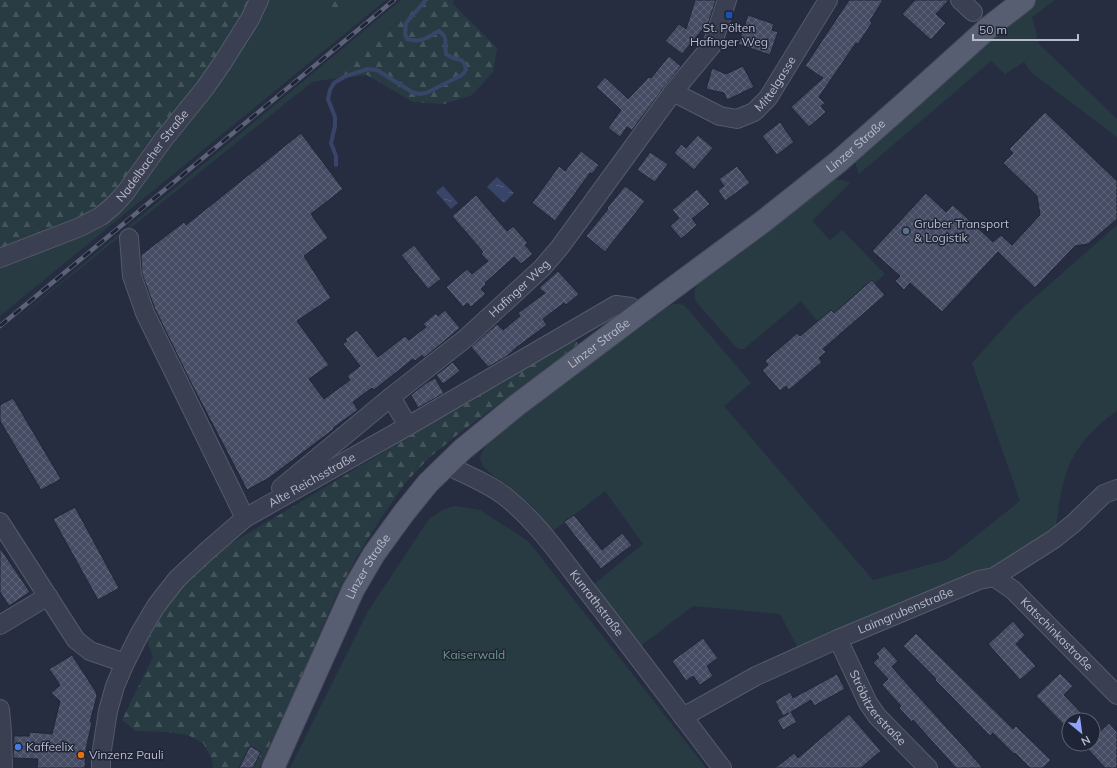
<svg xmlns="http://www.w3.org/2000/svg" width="1117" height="768" viewBox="0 0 1117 768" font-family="Mulish,sans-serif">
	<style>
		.green { fill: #283b42 }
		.forest { fill: url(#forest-firs) }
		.water { fill: url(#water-ripples) }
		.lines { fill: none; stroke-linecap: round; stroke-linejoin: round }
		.stream { stroke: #394568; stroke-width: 4 }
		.building { fill: url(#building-cross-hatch); stroke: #212638 }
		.minor-casing { stroke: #555a6b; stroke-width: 20 }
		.major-casing { stroke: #44485a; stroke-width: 24 }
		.minor { stroke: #3a4051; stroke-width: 18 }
		.major { stroke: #585e71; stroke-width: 22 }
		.rail-casing { stroke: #5c6378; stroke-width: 4.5 }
		.rail { stroke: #1f2436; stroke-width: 3; stroke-dasharray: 9; stroke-linecap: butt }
		.transit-dot { fill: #1a4fb4; stroke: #1f2436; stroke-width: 1.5 }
		.service-dot { fill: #5c6f8a; stroke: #1f2436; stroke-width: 1.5 }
		.shop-dot { fill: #3f7fe0; stroke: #1f2436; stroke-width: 1.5 }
		.food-dot { fill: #e8710a; stroke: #1f2436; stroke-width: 1.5 }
		.labels { text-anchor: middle; stroke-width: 3; stroke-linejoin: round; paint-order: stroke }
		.poi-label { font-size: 12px; fill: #b7bbcb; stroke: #1f2436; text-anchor: start }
		.street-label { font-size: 12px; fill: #b7bbcb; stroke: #1f2436 }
		.park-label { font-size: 12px; fill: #6e9c80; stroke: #1f2436 }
	</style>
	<defs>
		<pattern id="forest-firs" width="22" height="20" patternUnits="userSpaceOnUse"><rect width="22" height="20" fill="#283b42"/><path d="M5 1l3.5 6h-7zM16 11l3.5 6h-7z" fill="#45555c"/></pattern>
		<pattern id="water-ripples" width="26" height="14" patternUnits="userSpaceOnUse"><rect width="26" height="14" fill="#394568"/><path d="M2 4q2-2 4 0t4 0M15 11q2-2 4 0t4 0" fill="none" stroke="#535e7c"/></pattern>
		<pattern id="building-cross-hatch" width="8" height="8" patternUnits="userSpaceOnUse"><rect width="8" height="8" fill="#454c63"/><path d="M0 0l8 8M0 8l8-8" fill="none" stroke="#5e6478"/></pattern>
	</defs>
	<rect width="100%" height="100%" fill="#262d41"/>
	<g class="green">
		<path d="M266,0H334L328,11L338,16L350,0H386L0,316V265Z"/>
		<path d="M401,0H421L411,8L405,16L331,79L312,82L0,333Z"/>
		<path d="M1036,0H1055L1032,17L1039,44L1117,119V137L1032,73L1024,62L1005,74L991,61L859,174L856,166V159L1030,4Z"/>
		<path d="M834,180H842L850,183L812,221L830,240L842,230L885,274L875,283L872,280L825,320L823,317L817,321L801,301L744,349H740L736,347L696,302C693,291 695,288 701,278L826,182Z"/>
		<path d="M1117,225V411C1096,425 1077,445 1068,468C1061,486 1059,507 1056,526C1009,562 955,585 900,607C866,621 832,634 798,648L780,614L693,606L639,647L593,585L643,544L605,491L552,532L532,506L508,485L495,477L482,465L480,459L482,452L487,445L538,400L582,368L613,347L668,307C675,303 678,303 685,306L751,383L724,406L873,580L946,560L1020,501L972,363L1016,314Z"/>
		<path d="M455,506L480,510L528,541L706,768H290L368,611L429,519L444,509Z"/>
	</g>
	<g class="forest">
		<path d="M0,0H252L217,58L119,188L97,209L77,220L0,250Z"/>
		<path d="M334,0H350L338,16L328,11Z"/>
		<path d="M421,0H454L452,3L497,48L493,72L472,95L444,104L413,102L367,75L331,79L405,16L411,8Z"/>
		<path d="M574,338L578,344L457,435L430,457L405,483L377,524L355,560L334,600L301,677L259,768H213L212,759L203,743L188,735L167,732L136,731L122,720L153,657L147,641C156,626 164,609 175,596C192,575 211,559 232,543Z"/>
	</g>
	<g class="water">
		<path d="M497,177L514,193L504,203L487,187Z"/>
		<path d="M443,186L458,203L451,209L436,192Z"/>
	</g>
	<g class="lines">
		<path class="stream" d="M336,165V156L331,143L335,126V117L328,99L330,90L334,83L346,76L368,69L377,70L412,92L419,94L426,93L462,75L466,70C464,54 456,63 446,54C444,44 449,37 439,31C427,38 421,43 407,39L405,34L406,23L426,0"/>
	</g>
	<g class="building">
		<path d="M695,0H716L706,30L703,29L682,54L665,41L679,24L686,29Z"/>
		<path d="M849,0H883L870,21L872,23L858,44L856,43L819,97L825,103L821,106L826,112L809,127L791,107L823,78L805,66Z"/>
		<path d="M915,0H949L936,14L946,23L931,40L902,14Z"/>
		<path d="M748,15L774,24L772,30L778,32L770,55L738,44Z"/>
		<path d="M669,56L681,66L665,86L632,130L627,127L620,137L608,128L621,110L596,87L605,77L628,99L649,77L651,78Z"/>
		<path d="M743,66L754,87L727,100L724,93L706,89L712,68L726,74Z"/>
		<path d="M1045,112L1117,181V219L1088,244L1075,246L1035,288L998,252L942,312L910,283L904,290L895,281L900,276L872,251L926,193L946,212L953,205L993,242L1001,235L1012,245L1040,215L1037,196L1003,163L1013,153L1009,149Z"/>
		<path d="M780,122L794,142L777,155L762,136Z"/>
		<path d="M301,133L343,189L311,214L328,238L304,256L331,298L297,321L329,365L309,379L324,399L350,380L347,376L360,366L343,344L347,341L345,339L357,330L378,357L405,336L409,340L426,327L423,324L436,313L438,316L445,310L460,328L424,358L422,355L415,361L413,359L374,390L372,388L353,402L358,410L333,428L334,429L269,478L247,490L190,381L155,309L142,274L141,255L184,222L186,225Z"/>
		<path d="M698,135L713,148L694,170L674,153L681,144L686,148Z"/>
		<path d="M581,151L599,165L592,174L590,173L555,221L532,203L559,166L565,171Z"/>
		<path d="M650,152L668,164L655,182L637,170Z"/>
		<path d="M737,166L750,183L725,201L718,190L724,186L719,179Z"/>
		<path d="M625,186L645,201L605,252L586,236L608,209L607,208Z"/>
		<path d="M697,189L710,204L692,219L697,225L681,239L670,226L679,218L672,210Z"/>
		<path d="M476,195L507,231L513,226L528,243L525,245L533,254L521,264L514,257L485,283L486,284L481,289L486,294L471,307L467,303L463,307L446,287L467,269L472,274L488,261L481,254L483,252L452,216Z"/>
		<path d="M414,245L441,279L428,289L401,255Z"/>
		<path d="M558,271L579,294L566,305L564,303L543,319L547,325L517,347L506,357L488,367L471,347L497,324L503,330L520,316L518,313L545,293L539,288Z"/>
		<path d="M872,280L885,295L823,349L826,352L819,358L822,362L789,390L786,386L780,391L762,370L768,365L765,361L797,333L800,336L831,310L834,313Z"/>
		<path d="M453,362L460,371L443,384L436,375Z"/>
		<path d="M435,378L444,393L418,408L411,395L426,383Z"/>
		<path d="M13,398L61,479L41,490L0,421V405Z"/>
		<path d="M75,507L119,588L98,600L53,519Z"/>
		<path d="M574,515L602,550L622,533L632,545L601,569L564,522Z"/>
		<path d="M0,548L30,592L9,606L0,592Z"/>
		<path d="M1013,621L1025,635L1016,644L1036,666L1020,680L988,644Z"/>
		<path d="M916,633L1013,729L1016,726L1051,760L1043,768H1030L1015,753L1014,754L993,733L990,736L935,680L936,679L903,646Z"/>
		<path d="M703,638L718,658L707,666L713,676L700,685L693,676L686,681L672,661Z"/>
		<path d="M884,646L898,661L892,667L983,768H956L913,720L912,722L899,708L901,706L882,685L888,679L873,663L879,657L876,654Z"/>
		<path d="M72,655L96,692L97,696L90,722H92L86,749L85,768H37L38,759L13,758L14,736H29L30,732L52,734L60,701L51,693L60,685L49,669Z"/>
		<path d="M1060,673L1073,686L1064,695L1088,720H1069V730L1036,696Z"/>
		<path d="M837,674L845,689L814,706L811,700L791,712L797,722L783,730L777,720L789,713L783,716L775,701L790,692L793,698Z"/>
		<path d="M849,714L881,751L861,768H775L794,753L798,758Z"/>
		<path d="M1109,723L1117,732V768H1105L1085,746L1087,744H1093V738Z"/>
		<path d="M250,746L261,752L253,768H239Z"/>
	</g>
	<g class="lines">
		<g class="minor-casing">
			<g id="minor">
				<path d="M960,0L973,12"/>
				<path id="s1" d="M673,92L720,116L737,119L754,112L768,98L828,0"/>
				<path d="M129,238L132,276L145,313L245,518"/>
				<path id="s2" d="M0,258L80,227L101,216L114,205L125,193L163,140L205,88L223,62L250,19L259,0"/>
				<path d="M391,397L408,426"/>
				<path id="s3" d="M446,465C465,474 492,485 507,498C539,524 563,560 588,592C633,650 677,709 722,768"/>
				<path id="s4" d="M281,488L391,397L466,338L542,268L560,247L673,92L712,45L727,0"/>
				<path d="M0,522L76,640L90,651L125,663"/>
				<path id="s5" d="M994,577L1013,590L1117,695"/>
				<path d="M0,625L48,596"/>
				<path id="s6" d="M838,639L868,703L877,716L928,768"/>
				<path d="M0,709L2,732L3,768"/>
				<path id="s7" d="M683,717L756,676L838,639L979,580L994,577L1054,539L1074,523L1104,494L1117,489"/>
				<path id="s8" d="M101,768V756L108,711L115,686L125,663L140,633L156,606L177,579L207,551L245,518L408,426L616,305L631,307L638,314"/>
			</g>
		</g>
		<g class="major-casing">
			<g id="major">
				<path id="s9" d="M273,768L353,590L374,554L403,514L428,483L463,449L517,405L638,314L765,220L838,162L906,102L988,28L1024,0"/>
			</g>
		</g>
		<use href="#minor" class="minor"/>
		<use href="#major" class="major"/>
		<g class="rail-casing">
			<path id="rail" d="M0,326L394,0"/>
		</g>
		<use href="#rail" class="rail"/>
	</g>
	<rect class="transit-dot" x="725" y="11" width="8" height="8" rx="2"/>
	<circle class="service-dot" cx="906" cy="231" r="4"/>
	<circle class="shop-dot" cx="18" cy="747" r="4"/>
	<circle class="food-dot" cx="81" cy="755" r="4"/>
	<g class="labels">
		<g class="poi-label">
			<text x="729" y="32" text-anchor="middle">St. Pölten<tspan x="729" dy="14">Hafinger Weg</tspan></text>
			<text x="914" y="228">Gruber Transport<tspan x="914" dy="14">&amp; Logistik</tspan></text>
			<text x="26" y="751">Kaffeelix</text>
			<text x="89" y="759">Vinzenz Pauli</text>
		</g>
		<g class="street-label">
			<text dy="4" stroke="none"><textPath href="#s1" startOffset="124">Mittelgasse</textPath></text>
			<text dy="4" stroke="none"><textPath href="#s9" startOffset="871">Linzer Straße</textPath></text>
			<text dy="4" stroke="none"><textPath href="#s2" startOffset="189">Nadelbacher Straße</textPath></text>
			<text dy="4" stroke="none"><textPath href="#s4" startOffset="311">Hafinger Weg</textPath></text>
			<text dy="4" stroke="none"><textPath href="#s9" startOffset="547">Linzer Straße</textPath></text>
			<text dy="4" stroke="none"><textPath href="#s8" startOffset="376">Alte Reichsstraße</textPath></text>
			<text dy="4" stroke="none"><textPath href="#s9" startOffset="223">Linzer Straße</textPath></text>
			<text dy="4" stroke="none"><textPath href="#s3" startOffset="208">Kunrathstraße</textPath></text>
			<text dy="4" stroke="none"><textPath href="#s7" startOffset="247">Laimgrubenstraße</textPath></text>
			<text dy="4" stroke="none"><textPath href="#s5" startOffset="85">Katschinkastraße</textPath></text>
			<text dy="4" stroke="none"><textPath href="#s6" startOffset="80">Ströbitzerstraße</textPath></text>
		</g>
		<g class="park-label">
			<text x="474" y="659">Kaiserwald</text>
		</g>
	</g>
	<g transform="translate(1081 732) rotate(151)"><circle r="19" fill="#1f2436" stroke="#5c6072"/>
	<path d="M0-3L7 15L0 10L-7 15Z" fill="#8ea5f9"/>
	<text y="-6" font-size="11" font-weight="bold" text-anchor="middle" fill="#b7bbcb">N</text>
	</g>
	<path d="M973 34v6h105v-6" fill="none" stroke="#b7bbcb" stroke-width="2"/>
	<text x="979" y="34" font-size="12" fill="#b7bbcb" stroke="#1f2436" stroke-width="3" paint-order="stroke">50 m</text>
</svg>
